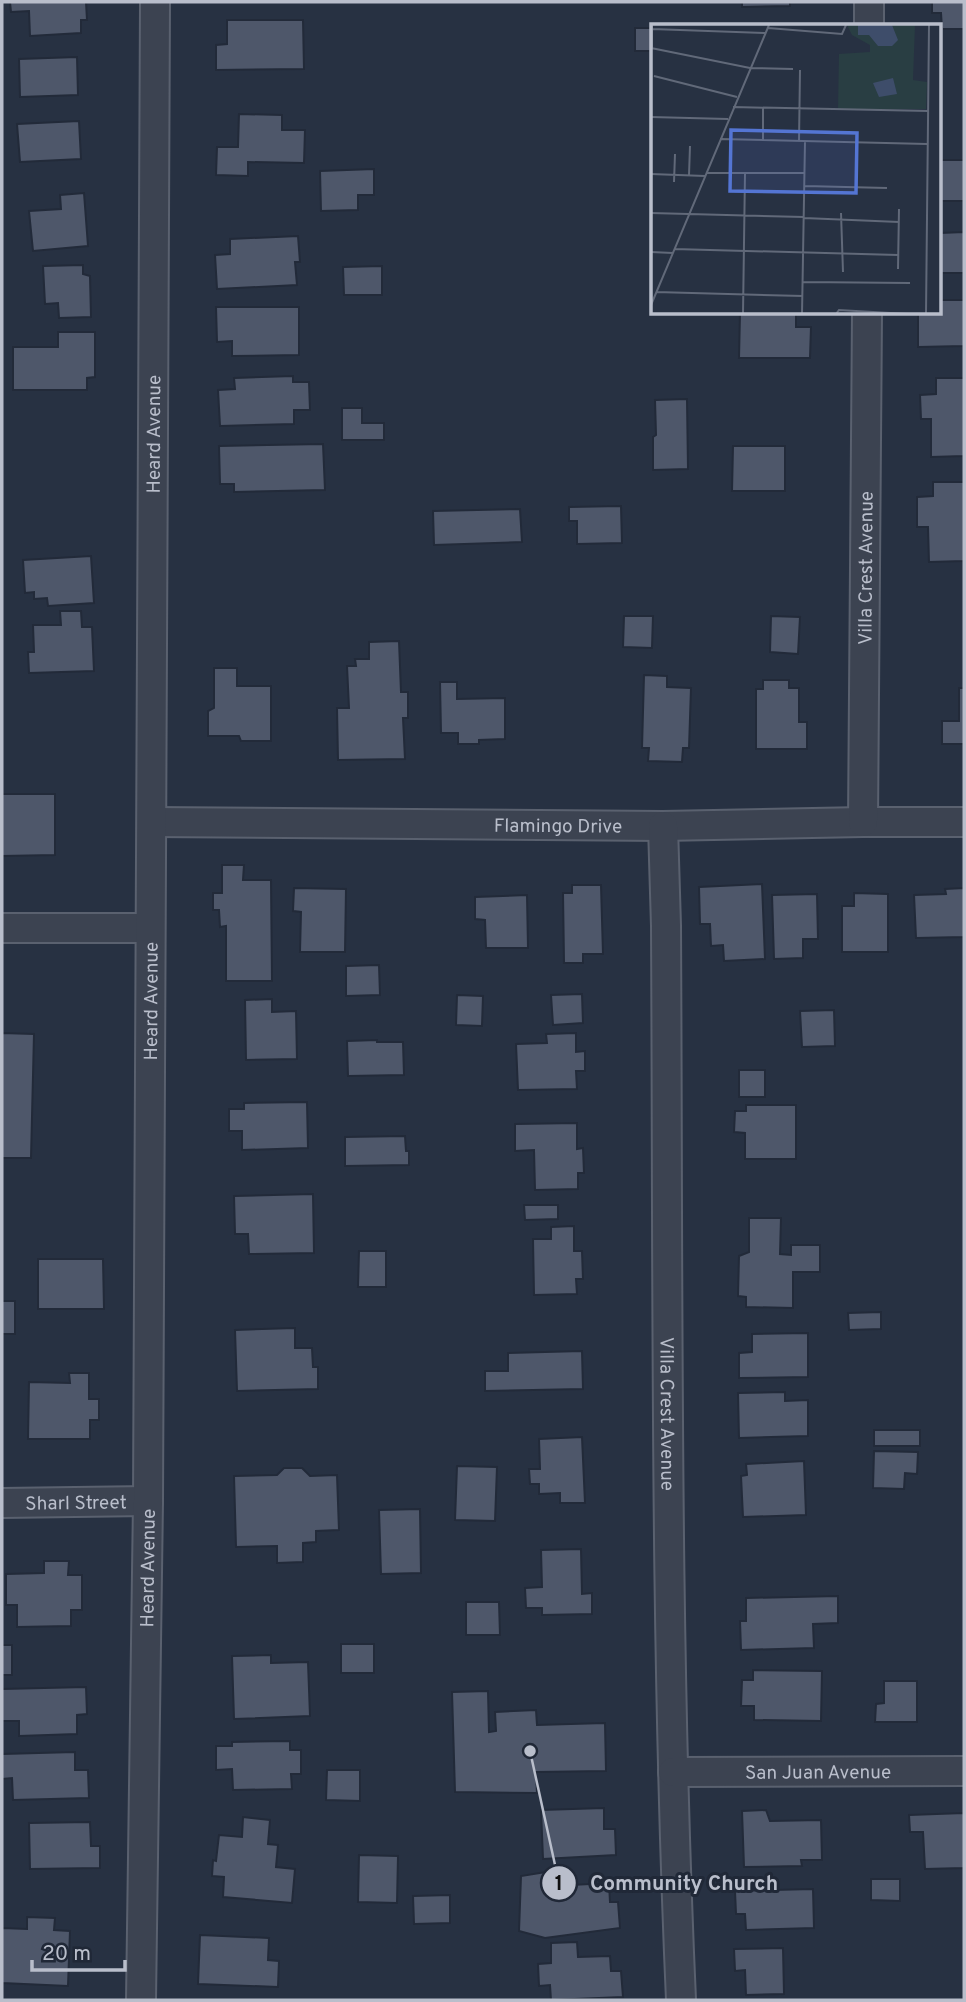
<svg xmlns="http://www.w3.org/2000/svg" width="966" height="2002" viewBox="0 0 966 2002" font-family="Overpass,sans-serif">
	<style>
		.building { fill: #4e576a; stroke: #222a39; stroke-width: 2 }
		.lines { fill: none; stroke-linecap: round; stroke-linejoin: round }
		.minor-casing { stroke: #5a616f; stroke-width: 32 }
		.minor { stroke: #3c4351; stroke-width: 28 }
		.labels { text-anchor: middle; stroke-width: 6; stroke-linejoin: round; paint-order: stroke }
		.street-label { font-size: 19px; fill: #b9becb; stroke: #202837 }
		.inset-road { fill: none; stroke: #616979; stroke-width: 2 }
		.view { fill: #5475d3; fill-opacity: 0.15; stroke: #5475d3; stroke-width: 3.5 }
		.inset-edge { fill: none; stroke: #b9becb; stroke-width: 3.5 }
		.leader { fill: none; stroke: #b9becb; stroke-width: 2.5 }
		.callout-dot { fill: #b9becb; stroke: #202837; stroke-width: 2.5 }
		.mark-label { font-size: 21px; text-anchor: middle; font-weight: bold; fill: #111 }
		.callout-label { font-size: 21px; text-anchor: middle; font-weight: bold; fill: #b9becb; stroke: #202837; stroke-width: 6; stroke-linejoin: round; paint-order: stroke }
	</style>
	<rect width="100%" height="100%" fill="#273142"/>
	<g class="building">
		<path d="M10,2H86L87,20H81V33L30,36L29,11L11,12Z"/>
		<path d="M742,2H790V6L742,7Z"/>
		<path d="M932,2H964V29H942L941,13H932Z"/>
		<path d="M227,20H303L304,69L216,70V45L227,44Z"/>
		<rect x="635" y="28" width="18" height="23"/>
		<path d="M77,57L78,95L20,97L19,59Z"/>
		<path d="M239,114L282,115V130H305L304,163L248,162V176L216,175L217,147H238Z"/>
		<path d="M79,121L81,159L20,162L17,124Z"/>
		<rect x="940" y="160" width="24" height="41"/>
		<path d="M374,169V195H358V210L321,211L320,171Z"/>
		<path d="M84,193L88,246L33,251L29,211L61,209L60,195Z"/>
		<path d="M964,232V273H940V233Z"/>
		<path d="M298,236L300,262H295L297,285L217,289L215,255L230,254V239Z"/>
		<path d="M83,265V274L90,276L91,317L59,318L58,303L45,304L43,266Z"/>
		<path d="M382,266V295H344L343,267Z"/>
		<path d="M940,300H964V346L918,347V313H940Z"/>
		<path d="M216,307H299V355L232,356V341L217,342Z"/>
		<path d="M740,313H796V327H811L810,358H739Z"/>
		<path d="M58,332H95V377L87,378V390H13V347H58Z"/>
		<path d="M293,376V382H309L310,410H294V424L220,426L218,390L235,389L234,378Z"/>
		<path d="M936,378H964V456L931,457V419H921L920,395L936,394Z"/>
		<path d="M687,399L688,469L653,470V437L656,435L655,400Z"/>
		<path d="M342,408H362V423H384V440H342Z"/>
		<path d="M323,444L325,490L234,492V484H220L219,446Z"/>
		<path d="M733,446H785V491H732Z"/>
		<path d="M933,482H964V561L929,562L928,527H917V497L933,496Z"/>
		<path d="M621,506L622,543L577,544V521H569V507Z"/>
		<path d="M520,509L522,542L434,545L433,511Z"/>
		<path d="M91,556L94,603L48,606L47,598L34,599V592L25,593L23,560Z"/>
		<path d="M60,611H81L82,627H92L94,671L29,673L28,652H34L33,625H61Z"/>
		<path d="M624,616H653L652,648L623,647Z"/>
		<path d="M771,616L800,617L798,654L770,652Z"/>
		<path d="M399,641L401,692H408V718H403L405,759L338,760L337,708H349L347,666H356L355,659H369V642Z"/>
		<path d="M214,668H237V686H271V741H241L239,736H208V711L214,708Z"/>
		<path d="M644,675L667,676V687L691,688L689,748H683L682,762L648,761L649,748H642Z"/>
		<path d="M763,680H789V688H799V722H807V749H756V689H763Z"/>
		<path d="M440,682H457V699L505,698V739L479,740V744H458V733H441Z"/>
		<path d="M959,688H964V744H942V721H959Z"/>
		<path d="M2,794H55V855L2,856Z"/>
		<path d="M222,865H244L243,880H271L272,981H226V926L220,927L219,910H213V893H222Z"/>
		<path d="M762,884L765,959L724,961L723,945L711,946L710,924H700L699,887Z"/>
		<path d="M572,885H601L603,954H583V963H564L563,893H572Z"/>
		<path d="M294,888L346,889L345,952H300L301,912L293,911Z"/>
		<path d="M964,888V937L916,938L914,895L946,894L945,889Z"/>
		<path d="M854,893L888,894V952H842V906H854Z"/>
		<path d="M817,894L818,939H803V958L774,959L772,895Z"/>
		<path d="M527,895L528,948H486L485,920L475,919V897Z"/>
		<path d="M379,965L380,995L346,996V966Z"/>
		<path d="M582,994L583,1023L553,1025L551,995Z"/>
		<path d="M457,995L483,996L482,1026L456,1025Z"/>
		<path d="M272,999V1012L296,1011L297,1059L246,1060L245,1000Z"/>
		<path d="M834,1010L835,1046L802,1047L800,1011Z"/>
		<path d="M2,1033L34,1034L31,1158H2Z"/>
		<path d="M576,1033V1052L585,1051V1071H576L577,1089L518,1090L516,1044L547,1043L546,1034Z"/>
		<path d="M377,1040V1042H403L404,1075L348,1076L347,1041Z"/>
		<rect x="739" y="1070" width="26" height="27"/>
		<path d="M307,1102L308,1148L242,1150V1131H229V1109H244V1103Z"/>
		<path d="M746,1105H796V1159H745V1133L734,1132L735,1111H746Z"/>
		<path d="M577,1123V1149L583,1148L584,1173H578V1189L535,1190L534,1150L515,1151V1124Z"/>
		<path d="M405,1136L406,1151H409V1165L345,1166V1137Z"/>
		<path d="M313,1194L314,1253L249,1254L248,1234H235L234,1196Z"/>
		<path d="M524,1205H558V1219L525,1220Z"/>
		<path d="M749,1218H781L780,1254L791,1255V1245H820V1272H793V1308L746,1307V1297L738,1296L739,1256L749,1252Z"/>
		<path d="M574,1226V1251H582L583,1279H576L577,1294L534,1295L533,1239H551V1227Z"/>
		<path d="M359,1251H386V1287H358Z"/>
		<path d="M38,1259H103L104,1309H38Z"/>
		<rect x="2" y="1301" width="13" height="33"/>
		<path d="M881,1312V1329L849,1330L848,1313Z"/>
		<path d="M295,1328V1348H312L313,1367H318V1389L237,1391L235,1330Z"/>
		<path d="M808,1333V1377L739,1378V1353L752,1352V1334Z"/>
		<path d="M582,1351L583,1389L485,1391V1371H508V1353Z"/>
		<path d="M69,1373H89V1399H99V1420H90V1439H28L29,1382L70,1383Z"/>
		<path d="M785,1392V1401L808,1400V1436L739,1438L738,1393Z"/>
		<rect x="874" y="1430" width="46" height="16"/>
		<path d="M582,1437L585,1503H560V1493L539,1494V1484H530L529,1469H540L539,1439Z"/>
		<path d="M874,1451L918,1452L917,1474L905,1473L904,1489L873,1488Z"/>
		<path d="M804,1461L806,1515L743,1517L741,1476L747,1475L746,1464Z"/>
		<path d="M457,1466L497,1467L495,1521L455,1520Z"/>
		<path d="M284,1468H302L310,1476L337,1475L339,1530L316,1531V1542L303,1543V1562L277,1563V1546L236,1547L234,1476L277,1475Z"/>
		<path d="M420,1509L421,1573L381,1574L379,1510Z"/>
		<path d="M581,1549L582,1594L592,1593V1614L542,1615V1608H526L525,1588L542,1587L541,1550Z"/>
		<path d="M44,1561H69L68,1575H82V1610H71V1626L17,1627V1605H6V1574L44,1573Z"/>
		<path d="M838,1596V1623L813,1624L814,1648L741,1650L740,1621H746V1598Z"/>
		<path d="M466,1602H499L500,1635H466Z"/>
		<rect x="341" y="1644" width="33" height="29"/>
		<rect x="2" y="1645" width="10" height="30"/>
		<path d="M271,1655V1663L308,1662L310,1716L234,1719L232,1656Z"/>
		<path d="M753,1670L822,1671L821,1721L754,1720V1706H741L742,1680H753Z"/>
		<path d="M884,1681H917V1722H875L876,1704L884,1703Z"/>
		<path d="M86,1687L87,1714L77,1715V1734L19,1736V1721H2V1689Z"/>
		<path d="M488,1691L489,1732L496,1731L495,1712L536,1710L537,1725L605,1723L606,1771L536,1772L537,1793L455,1792L452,1692Z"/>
		<path d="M290,1741V1750H301V1774H291L292,1789L233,1790L232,1769L216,1770V1746H232V1742Z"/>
		<path d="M75,1752V1770H88L89,1798L13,1800L12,1778L2,1779V1754Z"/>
		<path d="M327,1770H360V1801L326,1800Z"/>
		<path d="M604,1808V1829H615L616,1855L543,1859L541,1810Z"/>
		<path d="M766,1810L770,1821L821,1820L822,1860H801L802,1866L744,1867L742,1811Z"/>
		<path d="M964,1813V1868L925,1869L923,1832H910L909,1815Z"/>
		<path d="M243,1817L270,1820L268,1844L278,1845L276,1867L295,1869L292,1903L223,1897L224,1877L212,1876L213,1860L216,1861L219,1835L242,1837Z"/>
		<path d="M90,1822L91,1846H100V1868L30,1869L29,1823Z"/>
		<path d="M359,1855L398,1856L397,1903L358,1902Z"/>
		<path d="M552,1871L553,1886L609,1883L610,1902H618L620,1928L545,1938L519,1931L521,1876Z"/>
		<path d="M871,1879H900V1901L871,1900Z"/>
		<path d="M813,1889L814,1928L746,1930L745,1914H736L735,1891Z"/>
		<path d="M450,1895V1923L414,1924L413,1896Z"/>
		<path d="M27,1917L55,1918L54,1930L70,1931L68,1986L2,1983V1928L27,1929Z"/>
		<path d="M200,1935L269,1938L268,1960L279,1961L278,1987L198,1984Z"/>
		<path d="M577,1942L578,1957L610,1956L611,1971H621L623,1997L551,2000L550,1985L539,1986L538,1964L551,1963V1943Z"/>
		<path d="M783,1948L784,1994L746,1995L745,1970L735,1971L734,1949Z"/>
	</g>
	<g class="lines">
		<g class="minor-casing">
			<g id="minor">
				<path d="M869,26V2"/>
				<path id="s1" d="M152,822L663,826L863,822H964"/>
				<path id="s2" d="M863,822L867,313"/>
				<path id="s3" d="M663,826L666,926C668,1284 665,1642 681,2000"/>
				<path d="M2,928H149"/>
				<path id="s4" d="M2,1503L148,1501"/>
				<path id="s5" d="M673,1772L964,1771"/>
				<path id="s6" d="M141,2000L148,1501L155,2"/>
			</g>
		</g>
		<use href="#minor" class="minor"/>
	</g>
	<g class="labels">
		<g class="street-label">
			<text dy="7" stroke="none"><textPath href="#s6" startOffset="1566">Heard Avenue</textPath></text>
			<text dy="7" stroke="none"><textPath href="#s2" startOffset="254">Villa Crest Avenue</textPath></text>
			<text dy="7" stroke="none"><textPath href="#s1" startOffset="406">Flamingo Drive</textPath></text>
			<text dy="7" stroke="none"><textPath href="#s6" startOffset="999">Heard Avenue</textPath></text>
			<text dy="7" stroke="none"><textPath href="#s3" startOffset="588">Villa Crest Avenue</textPath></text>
			<text dy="7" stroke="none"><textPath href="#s4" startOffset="74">Sharl Street</textPath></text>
			<text dy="7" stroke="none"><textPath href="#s6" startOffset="432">Heard Avenue</textPath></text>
			<text dy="7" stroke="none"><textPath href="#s5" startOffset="145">San Juan Avenue</textPath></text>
		</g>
	</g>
	<g transform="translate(651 24)">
		<rect width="290" height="290" fill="#273142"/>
		<path d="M196,1H264L262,56L276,58L275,85H187L188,30L219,28V21L201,11Z" fill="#293e43"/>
		<path d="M207,1H241L247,16L241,22H227L218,11H207ZM242,54L246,70L228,73L222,59Z" fill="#3e4d6a"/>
		<path class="inset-road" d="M117,4L191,10L195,1M1,5L114,9M0,24L99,44L142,45M1,24V1M3,52L86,73M82,83L277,87M112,84V116M0,93L77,95M69,115L276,120M148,117L149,46M55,149H154M0,150L54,152M38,151L39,122M23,158L24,130M154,162L236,164M0,189L153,193M190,189L192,248M153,194L248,198M23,225L247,231M0,228L22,229M247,245L248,185M152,258L259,259M5,268L152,272M0,281L118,1M92,290L94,149M151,290L154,117M185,290L188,286L257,290M275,290L278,1"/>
		<path class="view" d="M80,106L206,109L205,169L79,167Z"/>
		<rect width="290" height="290" class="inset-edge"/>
	</g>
	<path class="leader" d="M530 1751L559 1883"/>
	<g class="callout-dot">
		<circle cx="530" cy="1751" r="7"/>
		<circle cx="559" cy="1883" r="18"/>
	</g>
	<g class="mark-label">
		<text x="559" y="1890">1</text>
	</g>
	<g class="callout-label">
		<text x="684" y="1890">Community Church</text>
	</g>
	<rect width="966" height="2002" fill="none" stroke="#b9becb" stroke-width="7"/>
	<path d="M32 1960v10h93v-10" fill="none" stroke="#b9becb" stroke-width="3.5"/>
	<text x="42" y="1960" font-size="21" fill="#b9becb" stroke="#202837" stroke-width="5" paint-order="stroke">20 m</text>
</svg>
